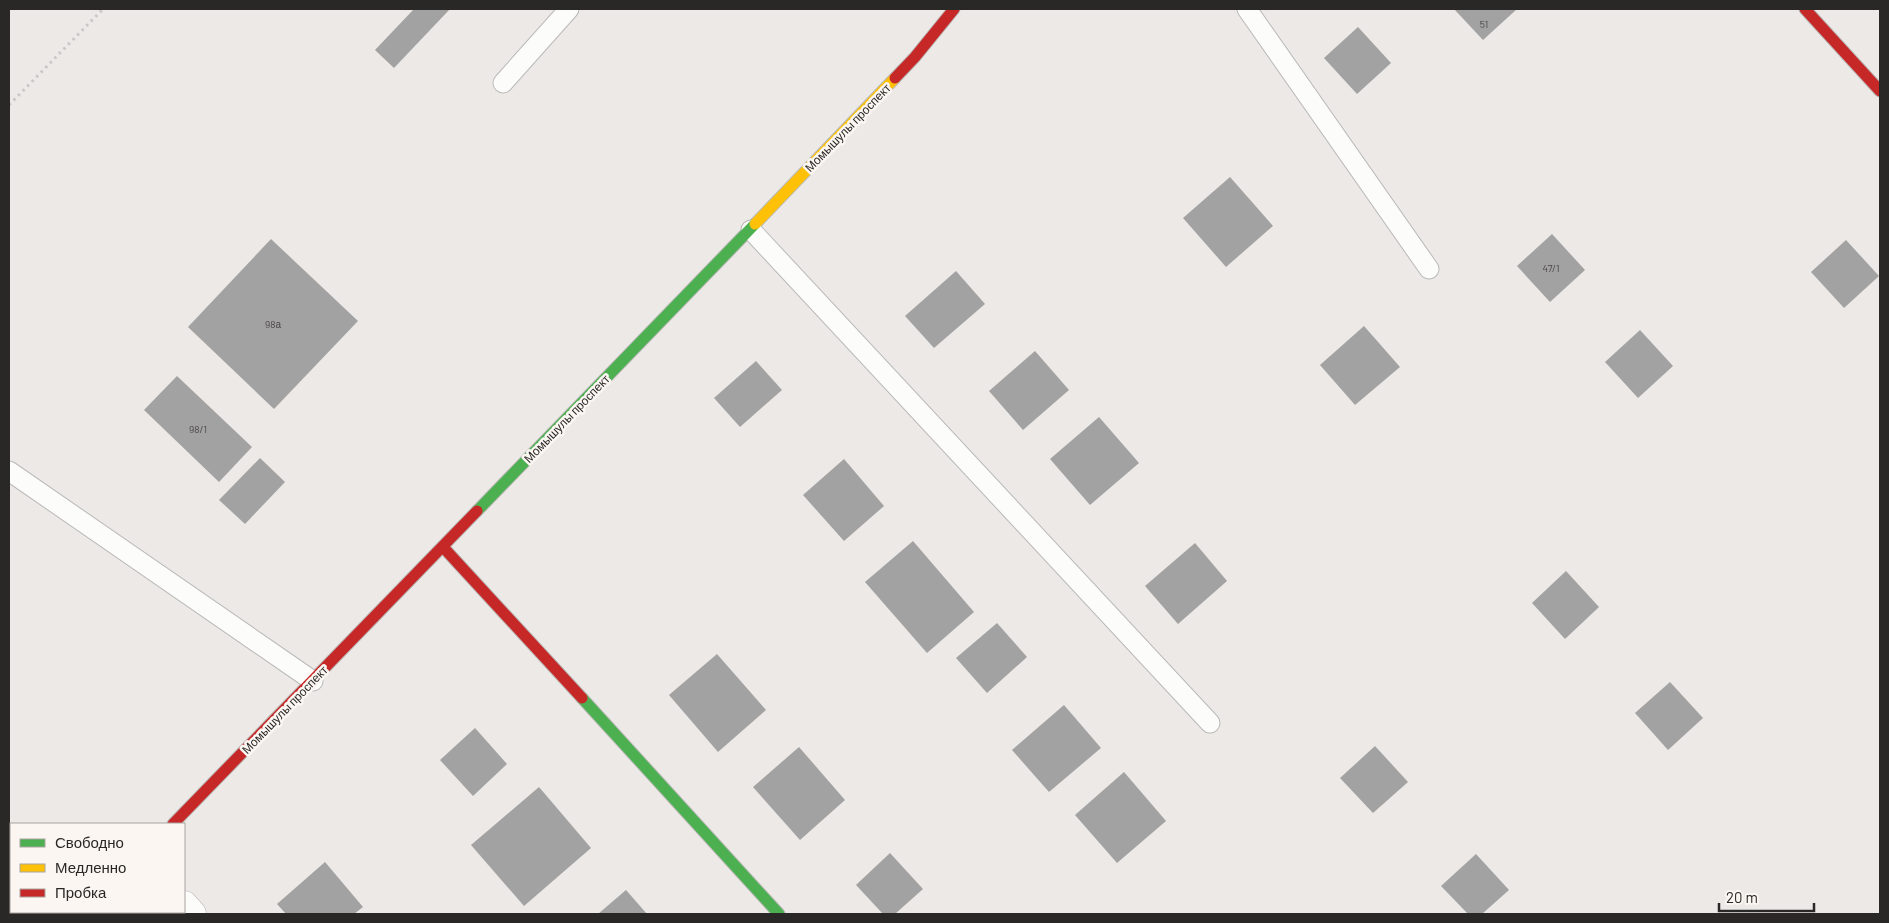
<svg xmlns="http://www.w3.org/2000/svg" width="1889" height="923" viewBox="0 0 1889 923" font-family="Barlow,sans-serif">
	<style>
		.building { fill: #a3a2a2 }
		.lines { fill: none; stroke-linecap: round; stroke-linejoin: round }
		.lane-casing { stroke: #bab9b7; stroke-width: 21 }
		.street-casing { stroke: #bab9b7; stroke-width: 29 }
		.fast-casing { stroke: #bab9b7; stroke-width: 13 }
		.slow-casing { stroke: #bab9b7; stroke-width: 13 }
		.jam-casing { stroke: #bab9b7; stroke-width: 13 }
		.path { stroke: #c9c8c8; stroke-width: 3; stroke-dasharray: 2.5 4; stroke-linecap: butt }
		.lane { stroke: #fcfcfb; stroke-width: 19 }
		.street { stroke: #fcfcfb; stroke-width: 28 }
		.fast { stroke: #4caf50; stroke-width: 11 }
		.slow { stroke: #ffc107; stroke-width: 11 }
		.jam { stroke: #c62828; stroke-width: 11 }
		.labels { text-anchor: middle; stroke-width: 5; stroke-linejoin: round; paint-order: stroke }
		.number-label { font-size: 10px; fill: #484645 }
		.street-label { font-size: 12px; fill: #2a2826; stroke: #fcf6f2 }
	</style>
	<rect width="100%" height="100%" fill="#ece9e7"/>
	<g class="building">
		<path d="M414,9H450L394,68L375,50Z"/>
		<path d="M1454,9H1517L1483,40Z"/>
		<path d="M1358,27L1391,63L1357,94L1324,58Z"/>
		<path d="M1230,177L1273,226L1226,267L1183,218Z"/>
		<path d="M1552,234L1585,270L1550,302L1517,266Z"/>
		<path d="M271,239L358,321L274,409L188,327Z"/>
		<path d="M1846,240L1879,276L1844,308L1811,272Z"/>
		<path d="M956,271L985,304L934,348L905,316Z"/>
		<path d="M1364,326L1400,367L1355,405L1320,365Z"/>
		<path d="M1640,330L1673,366L1638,398L1605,362Z"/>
		<path d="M1035,351L1069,390L1023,430L989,391Z"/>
		<path d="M756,361L782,390L740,427L714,398Z"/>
		<path d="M177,376L252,447L219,482L144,410Z"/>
		<path d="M1099,417L1139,463L1090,505L1050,459Z"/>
		<path d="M260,458L285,482L245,524L219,500Z"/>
		<path d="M844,459L884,506L844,541L803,495Z"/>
		<path d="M913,541L974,612L927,653L865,582Z"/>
		<path d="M1195,543L1227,581L1178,624L1145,586Z"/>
		<path d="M1566,571L1599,607L1565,639L1532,603Z"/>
		<path d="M997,623L1027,657L987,693L956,658Z"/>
		<path d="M717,654L766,710L718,752L669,695Z"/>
		<path d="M1670,682L1703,718L1668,750L1635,713Z"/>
		<path d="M1064,705L1101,748L1049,792L1012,750Z"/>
		<path d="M475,728L507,764L473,796L440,760Z"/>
		<path d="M1375,746L1408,782L1373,813L1340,778Z"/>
		<path d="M799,747L845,800L800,840L753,787Z"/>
		<path d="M1124,772L1166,821L1117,863L1075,815Z"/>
		<path d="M539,787L591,848L524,906L471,845Z"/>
		<path d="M890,853L923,889L895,914H883L856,885Z"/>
		<path d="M1476,854L1509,890L1482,914H1468L1441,886Z"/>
		<path d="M325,862L363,907L354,914H286L277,904Z"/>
		<path d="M626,890L647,914H598Z"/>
	</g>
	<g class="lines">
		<g class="lane-casing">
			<g id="lane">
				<path d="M1247,9L1429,269"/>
				<path d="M503,83L569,9"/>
				<path d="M751,230L1210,723"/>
				<path d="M9,471L313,681"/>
			</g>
		</g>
		<g class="street-casing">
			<g id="street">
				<path d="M184,905L192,914"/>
				<path d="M85,914L88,912"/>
			</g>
		</g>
		<g class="fast-casing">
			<g id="fast">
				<path d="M477,511L755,224"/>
				<path d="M582,698L779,914"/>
			</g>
		</g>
		<g class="slow-casing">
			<path id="slow" d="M755,224L895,78"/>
		</g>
		<g class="jam-casing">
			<g id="jam">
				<path d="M1805,9L1880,91"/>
				<path d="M895,78L915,57L954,9"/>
				<path d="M443,547L582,698"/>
				<path d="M173,824L477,511"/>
			</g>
		</g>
		<path class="path" d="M9,105L103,9"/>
		<use href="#lane" class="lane"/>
		<use href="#street" class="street"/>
		<use href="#fast" class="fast"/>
		<use href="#slow" class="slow"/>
		<use href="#jam" class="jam"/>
	</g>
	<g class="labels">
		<g class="number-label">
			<text x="1484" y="28">51</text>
			<text x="1551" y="272">47/1</text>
			<text x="273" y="328">98а</text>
			<text x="198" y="433">98/1</text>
		</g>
		<g class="street-label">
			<text transform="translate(848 128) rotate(-46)" y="4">Момышулы проспект</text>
			<text transform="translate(567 419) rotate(-46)" y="4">Момышулы проспект</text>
			<text transform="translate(285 710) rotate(-46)" y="4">Момышулы проспект</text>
		</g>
	</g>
	<rect width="1889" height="923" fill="none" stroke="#2a2826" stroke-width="20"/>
	<rect x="10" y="823" width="175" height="90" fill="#fcf6f2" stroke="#a8a4a0"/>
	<rect x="20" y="839" width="25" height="8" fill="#4caf50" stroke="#a8a4a0"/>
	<text x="55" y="848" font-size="15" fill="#2a2826">Свободно</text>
	<rect x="20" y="864" width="25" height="8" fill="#ffc107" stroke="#a8a4a0"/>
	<text x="55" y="873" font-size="15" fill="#2a2826">Медленно</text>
	<rect x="20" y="889" width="25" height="8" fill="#c62828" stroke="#a8a4a0"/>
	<text x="55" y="898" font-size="15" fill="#2a2826">Пробка</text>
	<path d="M1719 903v8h95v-8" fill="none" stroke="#2a2826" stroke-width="2.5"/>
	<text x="1726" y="903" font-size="15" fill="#2a2826" stroke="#fcf6f2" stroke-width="4" paint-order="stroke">20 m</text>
</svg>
